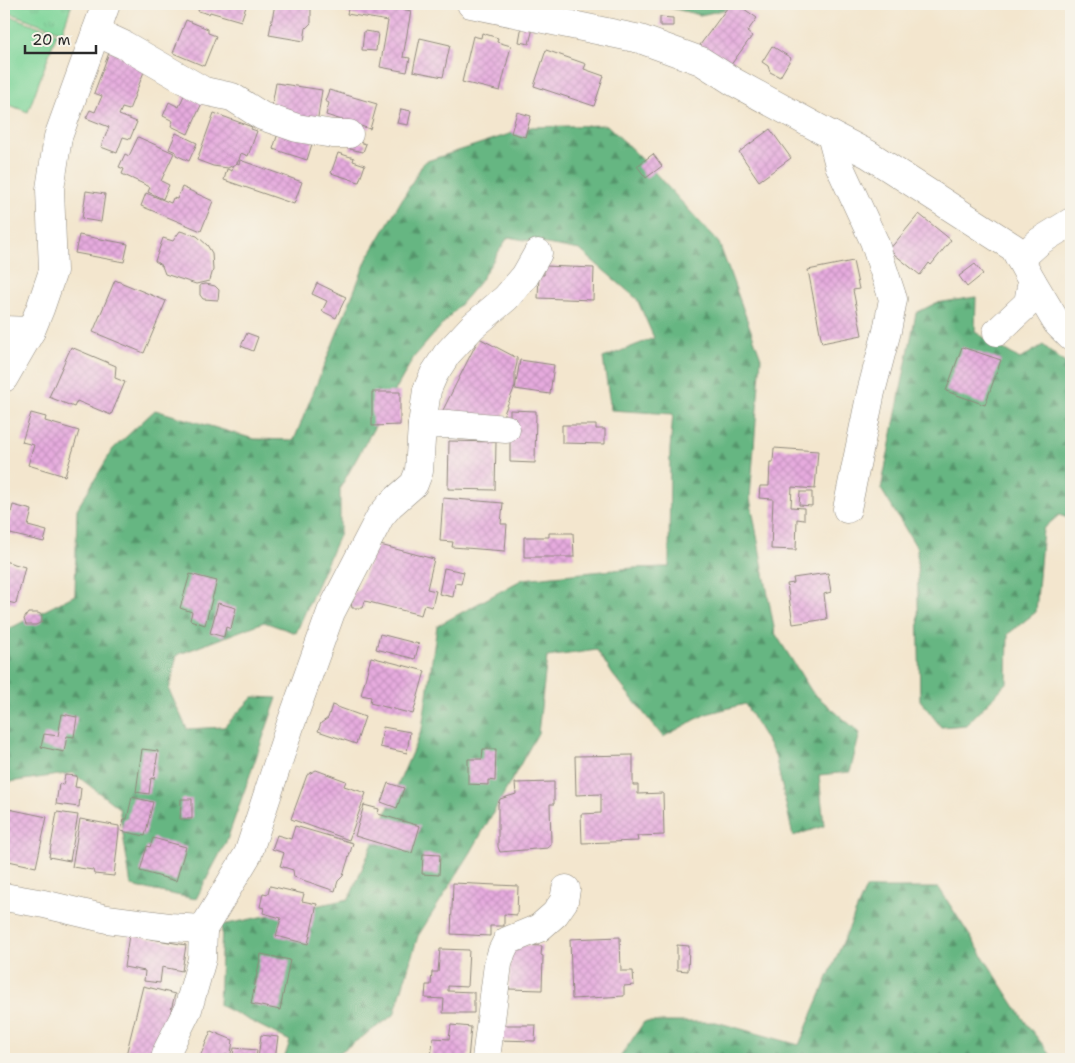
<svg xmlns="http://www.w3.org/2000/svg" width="1075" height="1063" viewBox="0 0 1075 1063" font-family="'Shantell Sans',sans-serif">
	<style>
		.grass { fill: url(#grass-tufts); stroke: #548062 }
		.forest { fill: url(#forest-firs); stroke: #487056 }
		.pitch { fill: #7ed59a; stroke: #548062 }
		.building { fill: url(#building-cross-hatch) }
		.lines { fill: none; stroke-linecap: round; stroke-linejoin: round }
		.minor-casing { stroke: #8f887c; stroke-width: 29 }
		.minor { stroke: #fff; stroke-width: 28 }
	</style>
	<defs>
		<pattern id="grass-tufts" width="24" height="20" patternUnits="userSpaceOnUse" patternTransform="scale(1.25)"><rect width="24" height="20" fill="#7ed59a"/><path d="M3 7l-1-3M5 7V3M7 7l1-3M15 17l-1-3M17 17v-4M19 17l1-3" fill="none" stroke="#6db785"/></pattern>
		<pattern id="forest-firs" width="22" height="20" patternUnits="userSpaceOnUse" patternTransform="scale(1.25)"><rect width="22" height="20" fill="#66b682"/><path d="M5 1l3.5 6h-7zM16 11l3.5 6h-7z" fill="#54946b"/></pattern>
		<pattern id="building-cross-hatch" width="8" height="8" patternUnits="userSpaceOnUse" patternTransform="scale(1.25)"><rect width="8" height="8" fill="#e6abde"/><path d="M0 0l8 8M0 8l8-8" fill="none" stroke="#c593bf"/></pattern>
	</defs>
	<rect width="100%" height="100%" fill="#f7f3e8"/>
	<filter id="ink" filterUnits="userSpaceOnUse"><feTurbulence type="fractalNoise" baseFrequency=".02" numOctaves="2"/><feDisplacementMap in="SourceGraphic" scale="10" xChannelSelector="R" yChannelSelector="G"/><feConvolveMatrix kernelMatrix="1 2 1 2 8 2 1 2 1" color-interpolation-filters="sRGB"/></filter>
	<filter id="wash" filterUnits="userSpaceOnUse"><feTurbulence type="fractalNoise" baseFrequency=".0096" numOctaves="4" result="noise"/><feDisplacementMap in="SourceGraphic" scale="20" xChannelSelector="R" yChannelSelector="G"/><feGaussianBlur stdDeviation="1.12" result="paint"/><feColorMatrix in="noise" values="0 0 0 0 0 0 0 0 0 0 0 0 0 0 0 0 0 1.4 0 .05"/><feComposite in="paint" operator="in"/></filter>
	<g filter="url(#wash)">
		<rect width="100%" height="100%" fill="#f3e6ce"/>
		<path class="grass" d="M4,4H72L62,32L4,11Z"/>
		<g class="forest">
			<path d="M669,4H738V7L700,15L671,8Z"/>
			<path d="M607,125L647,164L719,243L761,358L750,498L775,633L812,692L860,733L850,772L819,775L824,826L793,836L775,755L745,704L706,714L663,737L613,675L597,650L547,657L538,733L471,852L418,936L394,1015L330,1059H284L290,1041L219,1005L222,925L349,899L422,729L437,626L523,579L633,568L669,567L670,449L673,414L611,410L603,358L654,338L637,299L580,250L508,237L478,284L414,357L340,488V533L296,633L264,622L177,655L169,690L187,729L224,727L253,697L277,698L227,840L196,899L131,886L119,808L73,773L9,782L4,738V636L5,631L75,595L77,509L113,449L155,410L254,439L294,440L367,259L424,162L531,127Z"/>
			<path d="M976,297L975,332L1020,359L1043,345L1071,368V519L1059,515L1043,529L1036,612L1008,634L1007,683L966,725L941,727L920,700L917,548L881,489L916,313L936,303Z"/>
			<path d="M866,888H939L1028,1026L1054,1059H619L644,1022H716L799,1045Z"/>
		</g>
		<path class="pitch" d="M4,14L57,33L28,112L4,103Z"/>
		<g id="blocks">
			<g class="building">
				<path d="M200,4H247L241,21L210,12L209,14L198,11Z"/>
				<path d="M275,4H311V23L306,28L304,41L269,35Z"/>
				<path d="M349,4H392V7L411,11L403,57L410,58L407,72L380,67L388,21L347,14Z"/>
				<path d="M730,4H737L757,18L747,32L752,36L730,66L700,45Z"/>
				<path d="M660,17L673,18V26H660Z"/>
				<path d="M186,20L208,29V33L216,36L204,66L173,53Z"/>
				<path d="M522,25L533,28L529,44L519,42Z"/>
				<path d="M364,31L378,33L376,51L362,50Z"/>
				<path d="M482,33L498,38L497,42L511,46L500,91L462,82L473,36L481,38Z"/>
				<path d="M420,38L450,45L443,77L413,71Z"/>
				<path d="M772,46L791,58L780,77L770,72L768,66L762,62Z"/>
				<path d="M110,50L147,64L129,110L122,108L119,115L137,122L130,139L123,137L117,153L101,147L109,127L86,118L90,110L95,112L102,96L94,93Z"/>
				<path d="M546,50L586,64L584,69L604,76L594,106L534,86Z"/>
				<path d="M276,83L322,90L317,124L270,116Z"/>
				<path d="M329,90L377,104L370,129L326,115L329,103L325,101Z"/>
				<path d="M184,95L202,103L188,134L171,126L173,121L163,116L169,102L179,107Z"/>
				<path d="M401,109L411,111L408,125L397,123Z"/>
				<path d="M517,112L531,116L525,137L511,133Z"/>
				<path d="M214,113L252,127L251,129L257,131L248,156L241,153L239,160L237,163L228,168L213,166L197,160Z"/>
				<path d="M770,129L791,158L759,181L739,152Z"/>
				<path d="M279,130L313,141L307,160L273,149Z"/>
				<path d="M176,133L197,143L189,161L176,155V152L169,149Z"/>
				<path d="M138,137L174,153L161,181L169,185L163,199L148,192L150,187L122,174L124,169L119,167L125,154L129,156Z"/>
				<path d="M353,140L366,144L363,152L350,149Z"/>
				<path d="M338,153L354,158L353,161L365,165L359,182L331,173Z"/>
				<path d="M653,154L662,166L646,178L637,166Z"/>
				<path d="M240,160L302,182L294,204L224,180L227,169L232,171L233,166L237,163L239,164Z"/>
				<path d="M182,187L213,201L201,231L141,206L146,193L171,203L173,198L177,199Z"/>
				<path d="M86,191L105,194L101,222L82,219Z"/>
				<path d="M919,214L951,240L931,265L929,263L920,275L889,250Z"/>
				<path d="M180,231L197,236L207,245L212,253L213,270L210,280L209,281L196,284L165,274L162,266L155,261L163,238L173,241Z"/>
				<path d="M79,235L128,244L124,262L75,253Z"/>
				<path d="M853,261L859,289L853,290L862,335L822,343L808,270Z"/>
				<path d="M975,264L983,274L967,287L959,276Z"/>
				<path d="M544,266L594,268L593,300L538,298L539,275H544Z"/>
				<path d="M115,280L166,301L144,353L93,332Z"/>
				<path d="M317,283L346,297L336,318L322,311L327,301L312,294Z"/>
				<path d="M206,284L215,286L219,290L218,300L203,299L200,295V285Z"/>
				<path d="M247,333L258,337L253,351L241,346Z"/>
				<path d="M479,338L517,358V363L515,371V386L501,421L441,414Z"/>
				<path d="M71,347L116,366L115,378L125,382L111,415L77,401L74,407L49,397Z"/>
				<path d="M962,347L1001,360L985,405L946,391Z"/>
				<path d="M520,360L554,365L550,394L515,389Z"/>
				<path d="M372,392H400V425L372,426Z"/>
				<path d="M510,410L536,411L535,463L510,462Z"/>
				<path d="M31,413L46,417L45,421L79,431L65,476L28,465L34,445L22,442Z"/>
				<path d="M562,425H596V429H605V444L562,443Z"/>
				<path d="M449,441L496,442L495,490L448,489Z"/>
				<path d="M774,448L818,451L815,489L792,487L791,507L804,508V520L797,519L796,550L771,549L773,499L759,498L760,486H769L770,462H773Z"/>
				<path d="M800,492H812V506L799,505Z"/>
				<path d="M443,498L503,503L501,524H507L505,551L452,547L453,542L440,541Z"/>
				<path d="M13,505L32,510L28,526L47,531L44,542L6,533Z"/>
				<path d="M549,533H573L574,557H524V537H549Z"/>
				<path d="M380,545L434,559L427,589L436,591L432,607L424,605L421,615L365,601L363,608H352L351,602L354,592L358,591L375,548Z"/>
				<path d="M4,561L25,567L16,604L4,601Z"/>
				<path d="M444,568L464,572L461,584L455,583L453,597L439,594Z"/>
				<path d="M828,573L831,592L824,594L827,619L793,624L787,584L794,583L793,578Z"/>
				<path d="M190,574L217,581L205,625L190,620L192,612L180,608Z"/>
				<path d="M218,603L236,608L231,629L226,627L224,637L210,633Z"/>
				<path d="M28,613H38L42,615V622L36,625H26L24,619Z"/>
				<path d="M380,634L419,644L415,659L376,649Z"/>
				<path d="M371,657L425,671L413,714L370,703L371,697L361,695Z"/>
				<path d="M332,705L365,717L356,744L318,731L321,723L328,718Z"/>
				<path d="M62,714L77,717L74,737L67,736L64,752L41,747L44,734L58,736Z"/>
				<path d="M383,727L410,732L407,753L380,747Z"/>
				<path d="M142,749L158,751L154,779L151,778L149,794L136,792Z"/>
				<path d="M483,749H496L495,781L488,780V785L468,784V759H482Z"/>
				<path d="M633,755V785H638V794L663,793L664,835L637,836L638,841L582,843L581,814L601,813V794L576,795L575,756Z"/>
				<path d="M316,770L346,781L344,786L366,793L349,840L291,819L307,775Z"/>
				<path d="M65,775L77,776L75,787L81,788L79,807L56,804L59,784L63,785Z"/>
				<path d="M554,782V804H550L551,844L548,848L500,852L498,847V804L500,799L516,794L515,783Z"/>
				<path d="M388,783L404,788L397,808L381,802Z"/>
				<path d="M132,797L153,802L145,836L121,831L124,819H127Z"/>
				<path d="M181,799H192V819H180Z"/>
				<path d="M364,805L379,809L378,814L420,826L412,853L355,836Z"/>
				<path d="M4,808L47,817L36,867L4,860Z"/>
				<path d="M57,812L78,815L70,861L49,857Z"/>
				<path d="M80,819L119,826V831L114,876L94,874L93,870L72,867Z"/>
				<path d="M295,826L353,843L343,876L338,881L335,891L294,877L293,870L280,866L284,853L272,849L277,835L291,839Z"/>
				<path d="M153,838L186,847L176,881L140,871L147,846L150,847Z"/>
				<path d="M423,854L440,855L439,875L422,874Z"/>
				<path d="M453,883L518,886L517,915L504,914V926H490V936L451,934Z"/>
				<path d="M270,886L304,894L302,901L317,904L308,944L276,936L281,918L263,913L264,908L260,907L263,893L268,894Z"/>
				<path d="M129,935L186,945L182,971L162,967L160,983L144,981L145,971L124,967Z"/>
				<path d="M620,937L621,971H633L634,985L624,986V996L572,999L570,939Z"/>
				<path d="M520,945L542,946L541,955L543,956L542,990L509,989L511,947Z"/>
				<path d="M677,945L689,946L688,971L677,970Z"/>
				<path d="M440,949L469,950L467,987L448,986V991L474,992V1013H443L444,999L425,998L426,985H431L432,972H438Z"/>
				<path d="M261,954L290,960L280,1010L251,1004Z"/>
				<path d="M143,986L175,994L159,1059H125Z"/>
				<path d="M451,1025L471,1027L468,1059H431L433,1038L449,1039Z"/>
				<path d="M499,1025H536L535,1041L499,1040Z"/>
				<path d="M211,1031L233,1040L231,1054L225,1055L233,1056L234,1048L257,1050L256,1059H199Z"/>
				<path d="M261,1035L278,1037L275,1059H258Z"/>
			</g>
		</g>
	</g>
	<g filter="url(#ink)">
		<use href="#blocks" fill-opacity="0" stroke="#8f887c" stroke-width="1"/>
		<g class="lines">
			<g class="minor-casing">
				<g id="minor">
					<path d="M471,4L640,39L701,61L734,82L831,135L839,165L874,241L893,299L887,331L871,392L847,509"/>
					<path d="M96,32L124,45L204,91L232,97L262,116L297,128L333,134H349"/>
					<path d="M831,135L868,154L1014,248L1032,281L1057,323L1071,337"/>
					<path d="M1020,259L1040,241L1071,222"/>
					<path d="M4,330L31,331"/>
					<path d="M997,332L1028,303L1032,281"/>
					<path d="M4,378L31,331L40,309L53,271L50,189L58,137L106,4"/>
					<path d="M422,425L448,424L506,429"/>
					<path d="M4,897L44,904L107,919L169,927L203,929L248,854L290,726L331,612L380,517L390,505L414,484L419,471L422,425L427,390L434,374L447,354L473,326L506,298L525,276L538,253"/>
					<path d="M165,1059L167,1051L188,1009L202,959L203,929"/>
					<path d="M486,1059L498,964L502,951L507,941L539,928L555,914L564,901L566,889"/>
				</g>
			</g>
			<use href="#minor" class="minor"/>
		</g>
	</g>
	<rect width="1075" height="1063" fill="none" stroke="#f7f3e8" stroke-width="20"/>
	<path d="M25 45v8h71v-8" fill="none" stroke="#2b2b2b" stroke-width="2.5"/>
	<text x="32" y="45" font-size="15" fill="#2b2b2b" stroke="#f7f3e8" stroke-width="4" paint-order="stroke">20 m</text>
</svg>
